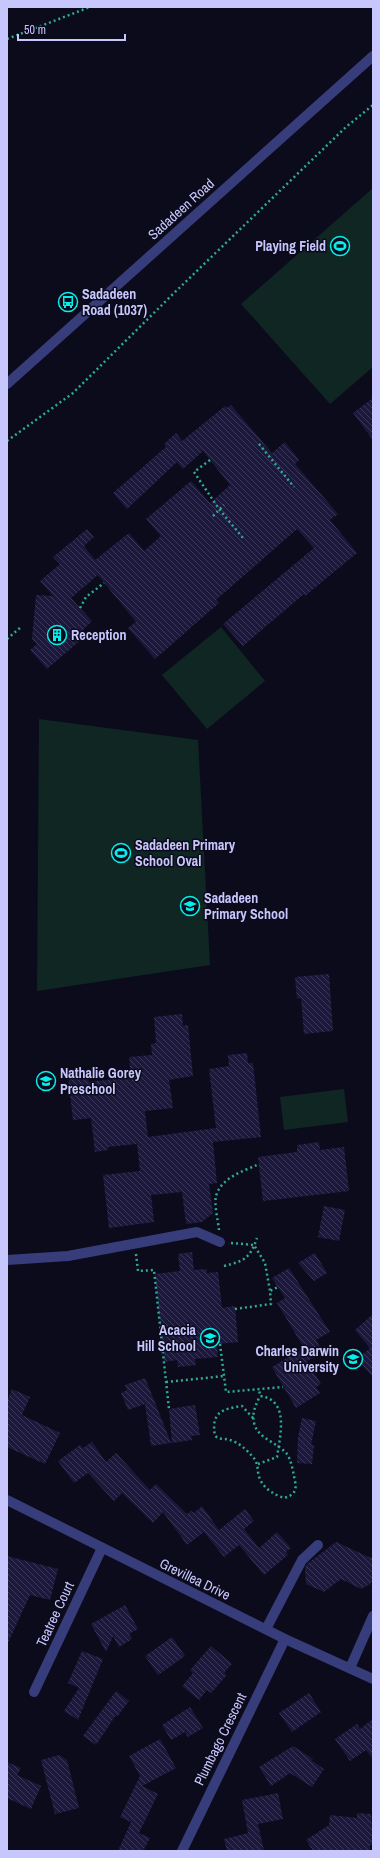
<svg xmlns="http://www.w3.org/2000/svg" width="380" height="1858" viewBox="0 0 380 1858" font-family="'Archivo Narrow',sans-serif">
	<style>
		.grass { fill: #0f2622 }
		.building { fill: url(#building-back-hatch) }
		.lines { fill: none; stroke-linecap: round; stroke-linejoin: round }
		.path { stroke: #2eab95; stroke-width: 2.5; stroke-dasharray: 2 3; stroke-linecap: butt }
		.minor { stroke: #373c7a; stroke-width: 10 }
		.labels { text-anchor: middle; stroke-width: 3; stroke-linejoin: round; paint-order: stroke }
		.street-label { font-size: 14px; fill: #c7c7fe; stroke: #0c0b1c }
		.poi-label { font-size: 14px; font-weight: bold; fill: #c7c7fe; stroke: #0c0b1c; text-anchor: start }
	</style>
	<defs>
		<pattern id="building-back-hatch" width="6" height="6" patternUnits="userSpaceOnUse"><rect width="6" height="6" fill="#1b183c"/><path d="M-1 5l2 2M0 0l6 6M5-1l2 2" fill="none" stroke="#3b3859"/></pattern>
	</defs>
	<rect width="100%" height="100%" fill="#0c0b1c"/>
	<g class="grass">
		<path d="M373,188V367L330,404L241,304Z"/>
		<path d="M221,627L265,681L207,729L162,675Z"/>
		<path d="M39,719L198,740L210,965L37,991Z"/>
		<path d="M344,1089L348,1122L284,1130L280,1097Z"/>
	</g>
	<g class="building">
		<path d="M373,398V440L353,413Z"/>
		<path d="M231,405L272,453L285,442L299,460L295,464L338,514L330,520L357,553L305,596L304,594L243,646L223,624L314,548L297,529L216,600L219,603L155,659L128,628L136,622L98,575L71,598L92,621L82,631V639L47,669L30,650L37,644L32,639L36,595L53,596L40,581L60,564L53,557L87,529L94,537L84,546L95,560L129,533L144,551L161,536L146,519L191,481L210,503L230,485L203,451L183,469L177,462L127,509L113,493L166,447L164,444L176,433L182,441L225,406L227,408Z"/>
		<path d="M329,974L333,1031L304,1034L301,998L297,999L295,977Z"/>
		<path d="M182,1014L183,1026L188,1025L193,1076L169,1080L173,1108L145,1111L148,1137L216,1128L209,1069L229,1066L228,1055L247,1053L248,1063H253L261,1137L213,1142L217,1183L209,1184L213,1213L202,1222L186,1224L182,1192L151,1195L154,1222L109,1228L103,1175L140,1171L137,1144L108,1147V1150L95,1152L91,1118L73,1120L68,1076L88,1074L89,1082L131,1077L129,1057L152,1055L151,1044L156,1043L154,1017Z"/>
		<path d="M319,1142L320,1150L344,1147L349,1191L263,1201L258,1157L297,1152V1145Z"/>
		<path d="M324,1206L345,1210L339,1241L318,1237Z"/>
		<path d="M192,1252L194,1270L207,1269V1273L218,1272L222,1308L235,1306L238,1342L217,1344L218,1357L195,1359L196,1365L178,1367L177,1360L164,1362L155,1274L180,1271L178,1254Z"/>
		<path d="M315,1253L327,1273L314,1281L298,1263Z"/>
		<path d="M289,1268L330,1332L316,1340L323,1352L307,1361L321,1384L316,1387L320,1393L296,1408L272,1367L304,1348L277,1303L285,1298L272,1278Z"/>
		<path d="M373,1314V1377L357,1359L370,1348L355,1330Z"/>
		<path d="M145,1378L154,1400L171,1443L151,1446L145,1404L128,1410L121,1393L127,1390L125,1385Z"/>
		<path d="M12,1389L30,1397L22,1415L60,1433L45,1464L7,1447V1401Z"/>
		<path d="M195,1405L200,1435L191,1436L192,1440L172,1443L169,1409Z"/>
		<path d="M302,1418L316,1421L311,1445H314L312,1464L297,1463L298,1437Z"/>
		<path d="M92,1442L106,1462L116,1453L150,1490L156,1484L187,1514L191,1511L194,1513L202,1506L219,1530L245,1509L254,1521L244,1529L259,1548L277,1532L291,1548L286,1552L288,1555L264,1575L239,1545L224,1557L204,1532L187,1545L163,1512L153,1523L122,1493L114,1501L88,1473L74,1483L58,1461L80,1445L83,1448Z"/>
		<path d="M336,1542L373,1559V1580L370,1584L361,1589L341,1579L324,1592L306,1584L305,1568L307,1564Z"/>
		<path d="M7,1556L58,1569L50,1600L30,1595L7,1645Z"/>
		<path d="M125,1605L138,1629L129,1634L132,1639L119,1647L113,1636L106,1652L91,1624Z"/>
		<path d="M172,1637L185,1656L158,1675L145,1656Z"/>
		<path d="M211,1646L232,1664L224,1673L227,1675L211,1693L207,1690L199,1700L182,1686L193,1673L190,1670Z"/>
		<path d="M82,1651L103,1659L78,1720L64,1711L79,1688L68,1683Z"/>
		<path d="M116,1691L129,1701L117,1717L116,1715L96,1745L83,1736Z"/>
		<path d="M309,1693L321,1712L292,1732L279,1713Z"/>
		<path d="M190,1707L203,1728L188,1737L185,1732L171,1740L162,1725Z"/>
		<path d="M373,1719V1759L366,1750L350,1761L335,1739L357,1724L360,1729Z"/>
		<path d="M160,1739L176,1768L142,1786L158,1794L139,1833L150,1838L143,1851H118L131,1822L120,1817L140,1776L129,1756Z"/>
		<path d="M293,1746L313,1759L311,1760L324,1769L312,1787L290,1773L271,1786L259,1767Z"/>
		<path d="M59,1755L67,1760L79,1808L55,1814L41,1760Z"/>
		<path d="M7,1762L21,1768L17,1775L41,1786L31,1809L7,1798Z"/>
		<path d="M278,1793L283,1819L258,1824L264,1851H227L224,1839L248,1833L242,1800Z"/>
		<path d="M357,1813L371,1814L373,1845H370V1851H313L306,1840L329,1825L330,1815L357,1818Z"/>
	</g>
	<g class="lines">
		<g class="path">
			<path d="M7,39L90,7"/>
			<path d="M7,441L73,393L172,295L346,127L373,105"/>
			<path d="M259,444L294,487"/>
			<path d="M210,460L194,472L219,509L243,538"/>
			<path d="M213,516L224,505"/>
			<path d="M80,608L86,597L104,583"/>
			<path d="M7,639L21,627"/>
			<path d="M219,1230C218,1220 214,1205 216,1196C221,1178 243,1171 257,1165"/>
			<path d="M231,1243L254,1245L265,1263L270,1291"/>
			<path d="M136,1254L138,1271L154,1270L169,1409"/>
			<path d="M224,1266C245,1261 250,1258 257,1238"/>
			<path d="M235,1309L271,1304L270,1291L278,1287"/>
			<path d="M220,1344L226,1392L283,1387"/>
			<path d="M166,1382L224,1376"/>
			<path d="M253,1418L242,1406C221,1409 211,1413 215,1436C220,1440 224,1438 230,1440C238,1442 247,1450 252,1456C260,1464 256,1471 260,1479C264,1489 275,1495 284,1498C294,1495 297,1491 295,1481C293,1472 292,1462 287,1454C278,1443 260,1439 255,1426C251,1415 255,1406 260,1396"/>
			<path d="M258,1464L277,1457C280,1436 290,1400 260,1396L259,1389"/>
		</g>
		<g class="minor">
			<path d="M7,384L373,56"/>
			<path d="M7,1260L68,1256L197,1232L220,1242"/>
			<path d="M7,1500L285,1639L373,1679"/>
			<path d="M266,1629L302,1560L318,1545"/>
			<path d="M350,1668L373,1616"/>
			<path d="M34,1692L102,1548"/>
			<path d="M182,1851L285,1639"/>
		</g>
	</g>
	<defs>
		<g id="stadium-ring" transform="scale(1)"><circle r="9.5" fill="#0c0b1c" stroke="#04eeea" stroke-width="1.5"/><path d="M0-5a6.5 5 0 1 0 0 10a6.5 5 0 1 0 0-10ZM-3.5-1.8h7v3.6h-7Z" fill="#04eeea"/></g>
		<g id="bus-ring" transform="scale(1)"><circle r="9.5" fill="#0c0b1c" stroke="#04eeea" stroke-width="1.5"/><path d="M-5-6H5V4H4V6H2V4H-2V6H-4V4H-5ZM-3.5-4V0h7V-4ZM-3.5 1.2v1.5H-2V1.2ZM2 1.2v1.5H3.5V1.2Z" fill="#04eeea"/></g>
		<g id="building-ring" transform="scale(1)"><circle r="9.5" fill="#0c0b1c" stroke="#04eeea" stroke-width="1.5"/><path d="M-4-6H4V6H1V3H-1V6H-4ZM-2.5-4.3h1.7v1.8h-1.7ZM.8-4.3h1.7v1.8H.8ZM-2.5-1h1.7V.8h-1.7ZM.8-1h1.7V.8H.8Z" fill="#04eeea"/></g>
		<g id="school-ring" transform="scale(1)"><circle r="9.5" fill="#0c0b1c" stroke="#04eeea" stroke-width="1.5"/><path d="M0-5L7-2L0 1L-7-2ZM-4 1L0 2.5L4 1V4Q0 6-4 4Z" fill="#04eeea"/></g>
		<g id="university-ring" transform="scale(1)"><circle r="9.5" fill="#0c0b1c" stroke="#04eeea" stroke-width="1.5"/><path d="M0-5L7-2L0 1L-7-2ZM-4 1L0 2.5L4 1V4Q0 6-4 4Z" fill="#04eeea"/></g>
	</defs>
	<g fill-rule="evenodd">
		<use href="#stadium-ring" x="340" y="246"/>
		<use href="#bus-ring" x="68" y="302"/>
		<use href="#building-ring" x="57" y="635"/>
		<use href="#stadium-ring" x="121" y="853"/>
		<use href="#school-ring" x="190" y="906"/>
		<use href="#school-ring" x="46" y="1081"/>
		<use href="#school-ring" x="210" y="1338"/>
		<use href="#university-ring" x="353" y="1359"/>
	</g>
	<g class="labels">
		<g class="street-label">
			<text transform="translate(181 209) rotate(-42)" y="5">Sadadeen Road</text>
			<text transform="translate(195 1579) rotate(26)" y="5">Grevillea Drive</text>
			<text transform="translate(55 1614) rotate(-65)" y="5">Teatree Court</text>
			<text transform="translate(220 1739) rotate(-64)" y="5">Plumbago Crescent</text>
		</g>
		<g class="poi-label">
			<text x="326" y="251" text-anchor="end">Playing Field</text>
			<text x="82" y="299">Sadadeen<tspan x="82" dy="16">Road (1037)</tspan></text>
			<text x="71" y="640">Reception</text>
			<text x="135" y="850">Sadadeen Primary<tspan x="135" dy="16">School Oval</tspan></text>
			<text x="204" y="903">Sadadeen<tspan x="204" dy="16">Primary School</tspan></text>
			<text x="60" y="1078">Nathalie Gorey<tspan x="60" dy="16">Preschool</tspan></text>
			<text x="196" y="1335" text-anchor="end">Acacia<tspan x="196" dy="16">Hill School</tspan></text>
			<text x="339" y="1356" text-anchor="end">Charles Darwin<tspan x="339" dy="16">University</tspan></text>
		</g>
	</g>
	<rect width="380" height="1858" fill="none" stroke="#c7c7fe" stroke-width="16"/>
	<path d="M18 34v6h107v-6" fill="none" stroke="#c7c7fe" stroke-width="2"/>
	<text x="24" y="34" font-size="12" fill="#c7c7fe" stroke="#0c0b1c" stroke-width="3" paint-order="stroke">50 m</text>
</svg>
